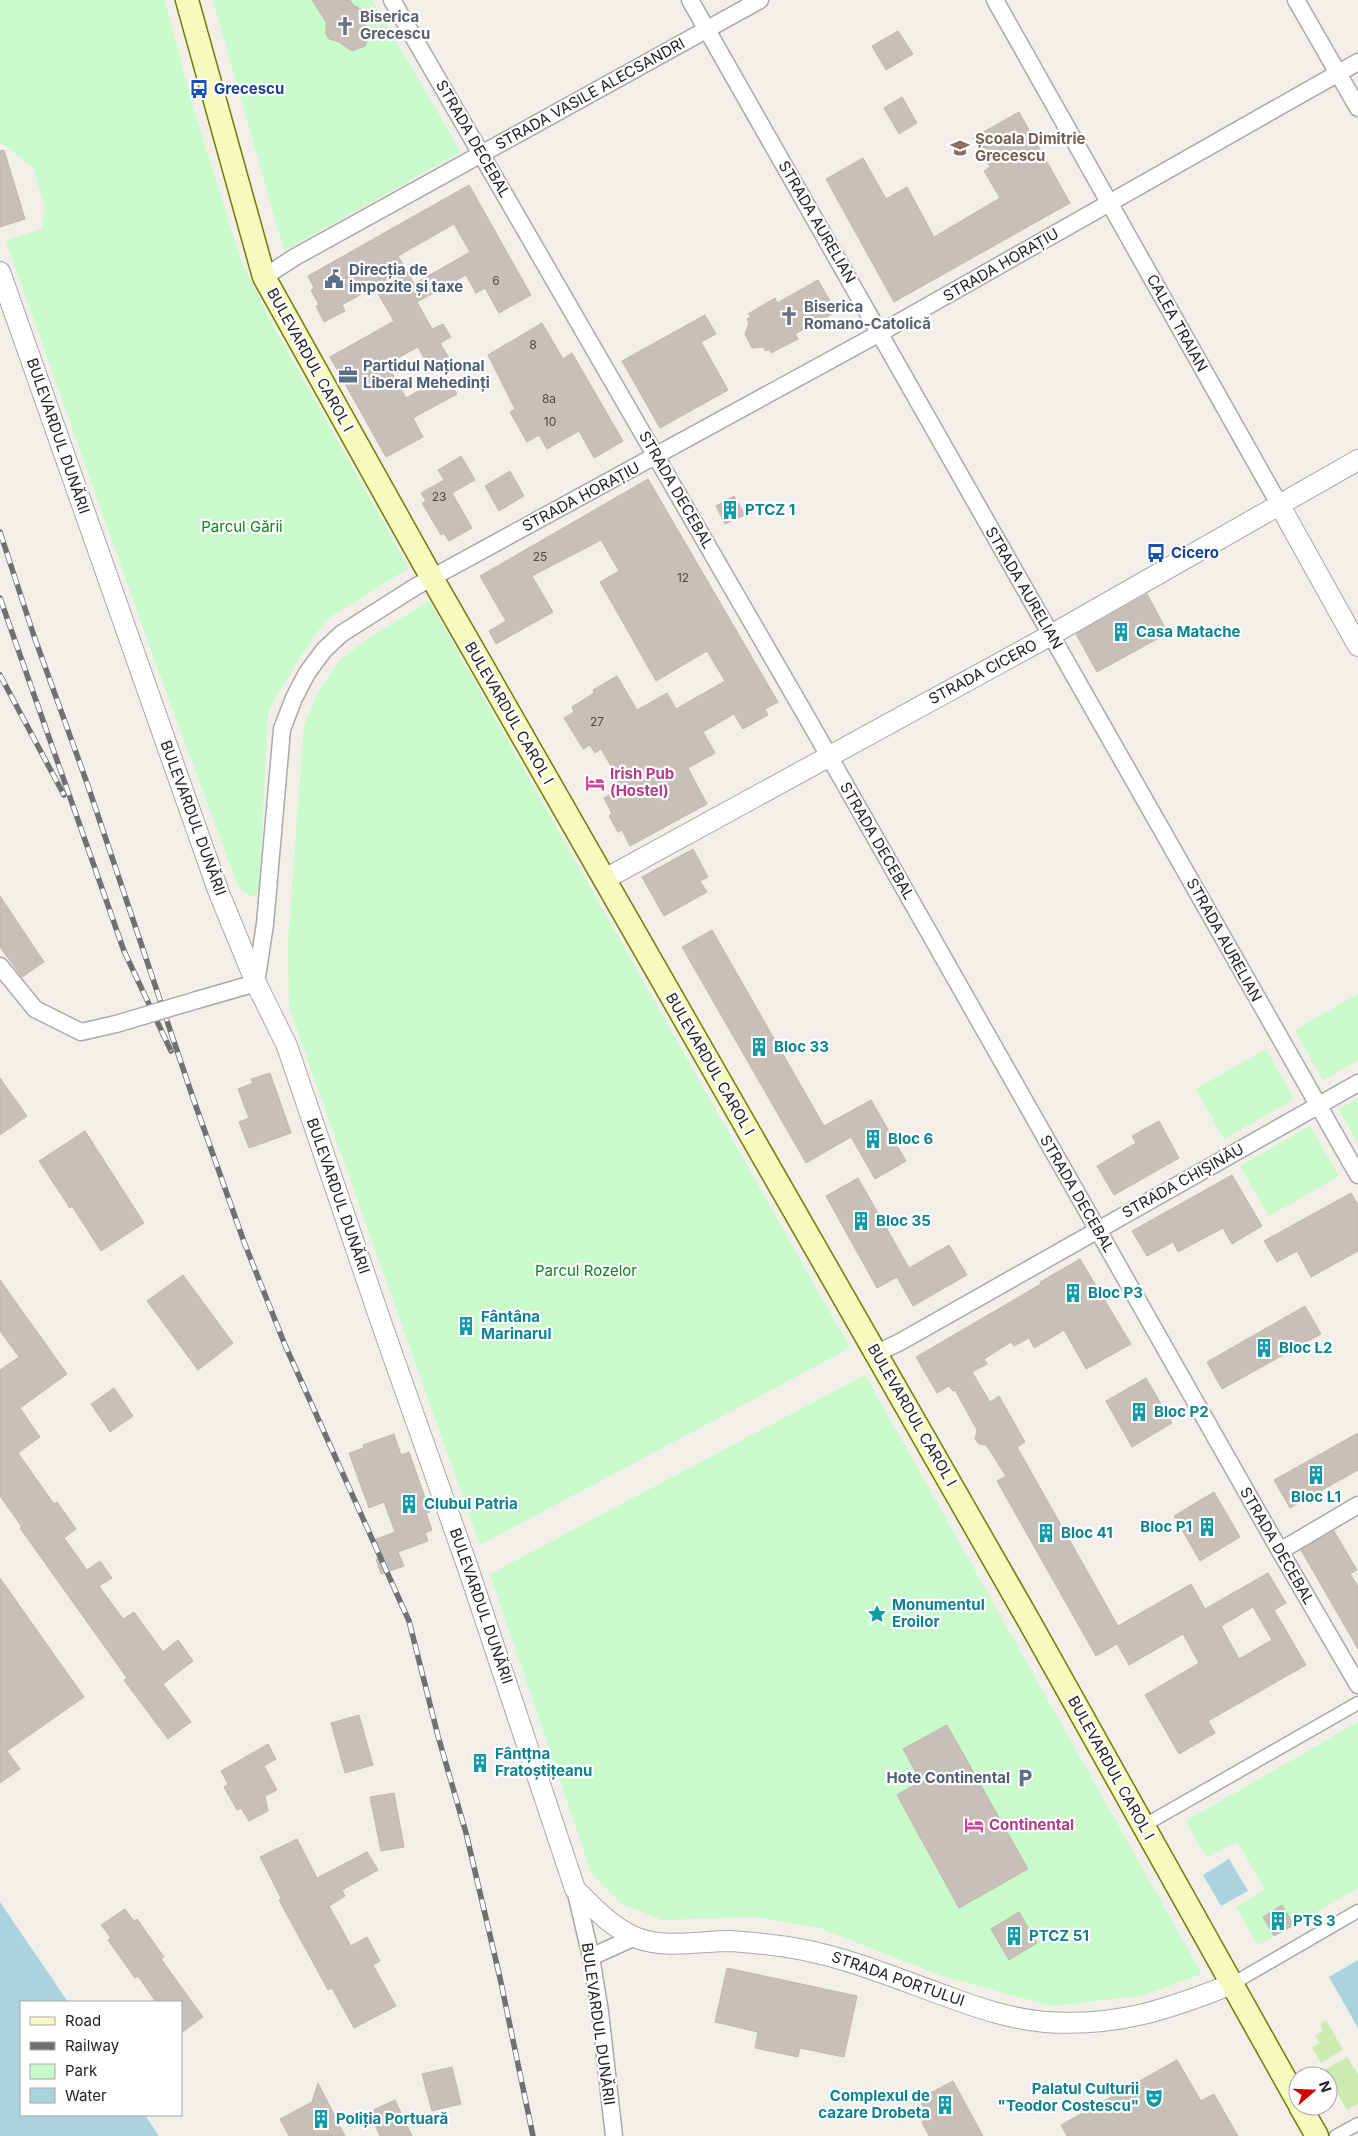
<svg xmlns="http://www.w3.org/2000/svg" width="1358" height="2136" viewBox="0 0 1358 2136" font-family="Inter,sans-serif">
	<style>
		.grass { fill: #cdebb0 }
		.park { fill: #c8facc }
		.water { fill: #aad3df }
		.building { fill: #c7bfb8; stroke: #c4b6ab; fill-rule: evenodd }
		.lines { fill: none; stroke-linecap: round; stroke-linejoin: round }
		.pedestrian-casing { stroke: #a9a9a9; stroke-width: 15 }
		.minor-casing { stroke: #a9a9a9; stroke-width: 19 }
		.tertiary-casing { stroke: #a9a9a9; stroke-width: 22 }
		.secondary-casing { stroke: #707d05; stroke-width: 25 }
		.pedestrian { stroke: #fff; stroke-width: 12 }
		.minor { stroke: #fff; stroke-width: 16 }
		.tertiary { stroke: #fff; stroke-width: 20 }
		.secondary { stroke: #f7fabf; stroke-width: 22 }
		.rail-casing { stroke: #707070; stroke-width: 5.5 }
		.rail { stroke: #fff; stroke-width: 4; stroke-dasharray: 11; stroke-linecap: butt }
		.minor-bridge-casing { stroke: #a9a9a9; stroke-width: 19; stroke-linecap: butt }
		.minor-bridge { stroke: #fff; stroke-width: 16 }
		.labels { text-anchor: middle; stroke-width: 4.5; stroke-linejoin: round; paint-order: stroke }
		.number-label { font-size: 12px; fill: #4b4948 }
		.worship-label { font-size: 15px; font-weight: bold; fill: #5b616d; stroke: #fff; text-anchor: start }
		.transit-label { font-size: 15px; font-weight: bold; fill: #164399; stroke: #fff; text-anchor: start }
		.street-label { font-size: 15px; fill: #222; stroke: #fff }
		.education-label { font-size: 15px; font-weight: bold; fill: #785e54; stroke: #fff; text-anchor: start }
		.service-label { font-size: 15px; font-weight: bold; fill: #4e5e75; stroke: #fff; text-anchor: start }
		.culture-label { font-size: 15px; font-weight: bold; fill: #0d838f; stroke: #fff; text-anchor: start }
		.park-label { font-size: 15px; fill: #0c8416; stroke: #fff }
		.hotel-label { font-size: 15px; font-weight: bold; fill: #b23c85; stroke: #fff; text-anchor: start }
	</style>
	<rect width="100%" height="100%" fill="#f2efe9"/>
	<g class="grass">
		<path d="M1326,2020L1343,2050L1321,2063L1312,2047L1320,2043L1315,2036L1323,2031L1320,2024Z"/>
		<path d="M1347,2057L1358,2074V2104L1347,2110L1324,2070Z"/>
	</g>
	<g class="park">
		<path d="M0,0H165L194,110L242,263L271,322L409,568L330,617L318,631L296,663L268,711L259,893L251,897L238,886L153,656L6,241L42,229L45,207L33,167L0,142Z"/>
		<path d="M213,0H372L461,152L284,251Z"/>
		<path d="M429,601L850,1348L480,1545L289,1007L288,941L304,725L321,687L341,659L369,638Z"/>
		<path d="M1358,994V1060L1323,1080L1295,1030Z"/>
		<path d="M1266,1049L1294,1099L1224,1139L1196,1089Z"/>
		<path d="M1358,1098V1143L1339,1109Z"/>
		<path d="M1310,1126L1339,1176L1269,1216L1240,1166Z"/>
		<path d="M865,1375L1202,1974L1140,1996L1052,2006L942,1976L820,1928L754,1917L662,1920L620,1903L591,1872L490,1574Z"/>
		<path d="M1358,1722V1888L1258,1945L1236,1907L1265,1890L1237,1841L1207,1858L1186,1821Z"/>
	</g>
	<g class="water">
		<path d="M1229,1859L1248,1891L1221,1906L1203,1875Z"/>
		<path d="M0,1902L68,2002H21V2115H145L159,2136H0Z"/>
		<path d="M1358,1960V2028L1329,1977Z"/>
	</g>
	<g class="building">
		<path d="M312,0H350L353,5L363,10L367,19L365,27L367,30V42L365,46L352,51L339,42L329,39L326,34V22Z"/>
		<path d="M898,31L913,54L886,70L872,46Z"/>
		<path d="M902,97L917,123L899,134L884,108Z"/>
		<path d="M1019,112L1070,203L894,302L826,179L863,158L886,199L907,187L934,237L1000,198L984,171L990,167L973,138Z"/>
		<path d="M4,150L25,219L0,227V151Z"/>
		<path d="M469,185L531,295L499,313L485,288L476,293L466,275L417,302L432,329L443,324L451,337L440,343L450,360L431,371L418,347L387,364L406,398L446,375L457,394L413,418L423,437L386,457L330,357L394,321L374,287L342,305L345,311L324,322L316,306L319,305L311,290L314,288L308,276ZM454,224L470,252L414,284L398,256Z"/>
		<path d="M818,280L836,312L795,334L798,339L771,353L769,349L766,351L763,347L752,348L745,334L749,323L747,319L751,317L748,314L775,298L777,303Z"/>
		<path d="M705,315L716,334L701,342L728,390L660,428L622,361Z"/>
		<path d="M542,323L563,359L572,353L623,441L594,458L579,431L547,449L539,435L527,442L510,412L515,409L488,355Z"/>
		<path d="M461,456L475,480L452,493L472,528L449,541L444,533L441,535L422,503L426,501L421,493L444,480L438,470Z"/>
		<path d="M510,471L524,496L499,511L485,486Z"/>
		<path d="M648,479L778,702L765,709L768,715L743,729L734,714L703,732L715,753L688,768L707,804L630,846L622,830L618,832L609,816L612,814L604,798L617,791L614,785L620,781L601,749L595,753L590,745L583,749L564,718L574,712L572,707L594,693L593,690L617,676L637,710L667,693L676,709L725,681L707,651L656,681L600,582L619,571L601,540L532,576L553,612L496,644L489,631L506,621L480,576Z"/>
		<path d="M734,496L745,515L725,524L716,506Z"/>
		<path d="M1147,594L1168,633L1097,672L1076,634Z"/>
		<path d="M693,849L708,877L700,881L707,892L664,916L642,877Z"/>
		<path d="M0,896L44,962L22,977L0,947Z"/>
		<path d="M712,930L824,1126L871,1100L906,1161L875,1179L851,1137L806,1163L682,947Z"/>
		<path d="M270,1073L291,1133L249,1148L239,1122L249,1118L238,1089L253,1083L251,1079Z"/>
		<path d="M0,1078L27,1116L0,1135Z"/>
		<path d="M1159,1121L1179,1158L1114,1195L1097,1166L1136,1143L1132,1136Z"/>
		<path d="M85,1131L144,1223L101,1251L72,1206L70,1208L39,1161Z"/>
		<path d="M1232,1175L1262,1226L1232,1244L1223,1228L1178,1252L1173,1242L1147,1256L1132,1231Z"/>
		<path d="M858,1178L909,1268L949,1245L967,1275L913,1306L897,1277L877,1288L826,1196Z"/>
		<path d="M1351,1193L1358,1205V1251L1311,1277L1297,1251L1277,1262L1264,1241Z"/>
		<path d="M1080,1259L1131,1344L1086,1369L1064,1330L1034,1348L1029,1338L1014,1346L1011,1342L984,1359L987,1364L972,1372L990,1402L999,1396L1025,1442L1017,1447L1118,1626L1191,1584L1205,1609L1268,1573L1286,1603L1274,1610L1306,1665L1208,1721L1215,1733L1179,1754L1145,1695L1199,1663L1183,1634L1129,1665L1117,1644L1096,1656L997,1481L1006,1476L986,1445L979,1444L975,1439L977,1430L955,1390L953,1391L949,1386L937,1393L916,1357L1041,1284L1040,1282ZM1253,1607L1272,1640L1239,1659L1221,1626Z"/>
		<path d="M183,1275L233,1343L198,1370L147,1301Z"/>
		<path d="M0,1280L67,1374L20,1408L40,1437L18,1453L54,1504L57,1502L76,1529L64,1538L87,1570L100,1561L112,1578L99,1586L123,1619L134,1612L163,1652L178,1640L193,1661L163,1684L191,1722L168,1739L124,1680L127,1678L20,1528L22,1527L0,1496V1370L19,1357L0,1331Z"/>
		<path d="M1305,1306L1321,1334L1222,1389L1207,1362Z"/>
		<path d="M1146,1378L1172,1423L1132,1447L1106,1401Z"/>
		<path d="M114,1388L133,1416L110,1432L91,1404Z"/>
		<path d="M1358,1433V1470L1290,1508L1274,1480Z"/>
		<path d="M394,1434L401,1455L409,1452L430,1512L426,1513L432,1530L425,1533L428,1541L398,1552L404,1566L381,1574L376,1559L381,1558L374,1540L395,1532L384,1502L369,1508L349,1453L364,1448L363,1445Z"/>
		<path d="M1214,1492L1240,1537L1200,1561L1174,1516Z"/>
		<path d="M1334,1531L1357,1570L1350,1574L1358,1586V1649L1301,1550Z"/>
		<path d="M0,1578L84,1697L7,1751L20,1769L0,1783Z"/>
		<path d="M359,1715L373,1765L345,1773L331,1723Z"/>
		<path d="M947,1725L1028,1869L959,1908L897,1795L921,1781L903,1749Z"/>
		<path d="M268,1744L276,1759L264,1766L277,1790L265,1796L268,1811L249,1821L241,1808L237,1810L224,1787L228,1784L221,1771Z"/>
		<path d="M394,1793L404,1847L381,1851L370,1797Z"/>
		<path d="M297,1839L317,1878L367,1852L378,1870L342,1890L345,1896L329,1906L351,1946L367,1937L380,1961L373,1965L396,2006L354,2028L332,1988L328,1990L279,1900L281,1898L260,1857Z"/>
		<path d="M1282,1905L1294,1925L1274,1936L1263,1917Z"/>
		<path d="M125,1909L134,1921L137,1919L164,1957L161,1959L203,2017L181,2033V2002H156L138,1976L135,1978L108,1940L111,1938L101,1925Z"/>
		<path d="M1019,1912L1037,1943L1009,1960L991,1929Z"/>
		<path d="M727,1968L857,1996L844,2057L800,2048L798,2057L755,2048L758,2032L715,2022Z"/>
		<path d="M1177,2060L1201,2101L1214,2094L1238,2136H1067L1061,2125Z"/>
		<path d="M452,2067L461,2104L432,2111L422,2074Z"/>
		<path d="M953,2081L983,2136H929L922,2122L924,2121L921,2114L926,2112L919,2099Z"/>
		<path d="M318,2083L345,2136H289L280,2119L312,2102Z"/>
		<path d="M395,2100L412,2136H380L369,2112Z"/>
	</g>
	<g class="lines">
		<g class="pedestrian-casing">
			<g id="pedestrian">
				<path d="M1143,1826L1358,1703"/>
				<path d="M1232,1984L1358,1911"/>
				<path d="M1336,2136L1358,2124"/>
			</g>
		</g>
		<g class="minor-casing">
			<g id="minor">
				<path d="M392,0L813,728L1280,1551L1358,1685"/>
				<path d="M690,0L1358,1175"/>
				<path d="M995,0L1279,504"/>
				<path d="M1296,0L1358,108"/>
				<path d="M264,277L295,257L760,0"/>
				<path d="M0,966L35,1009L81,1032L116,1024"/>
				<path d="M197,1000L256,983L265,924L282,729L294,698L307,673L324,650L341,634L415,587L880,333L1358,62"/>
				<path d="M877,1353L900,1342L1358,1083"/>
				<path d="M1280,1551L1358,1505"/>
				<path d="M575,1889L591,1957L600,2012L614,2136"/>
				<path d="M591,1957L635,1937"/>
			</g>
		</g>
		<g class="tertiary-casing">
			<g id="tertiary">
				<path d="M0,272L219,893L256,983L287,1046L382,1325L468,1568L575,1889C593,1907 612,1928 637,1938C666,1949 700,1941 731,1941C744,1942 758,1943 772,1945C832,1951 890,1976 946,1996C978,2008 1011,2019 1045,2022C1116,2027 1167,2010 1232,1984"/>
				<path d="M1279,504L1358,646"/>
				<path d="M605,879L1051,635L1358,460"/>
			</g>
		</g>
		<g class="secondary-casing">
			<g id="secondary">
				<path d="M187,0L264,277L424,564L1029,1621L1298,2102"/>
				<path d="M1300,2106L1317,2136"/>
			</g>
		</g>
		<use href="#pedestrian" class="pedestrian"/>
		<use href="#minor" class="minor"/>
		<use href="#tertiary" class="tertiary"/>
		<use href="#secondary" class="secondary"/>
		<g class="rail-casing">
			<g id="rail">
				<path d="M0,532L34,636L87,783L193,1098L244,1242L285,1345L409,1621L438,1736L466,1833L500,1978L533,2136"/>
				<path d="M0,598L124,951L171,1051"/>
				<path d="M0,675L64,795"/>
			</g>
		</g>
		<use href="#rail" class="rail"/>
		<g class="minor-bridge-casing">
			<path id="minor-bridge" d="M116,1024L197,1000"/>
		</g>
		<use href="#minor-bridge" class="minor-bridge"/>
	</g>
	<defs>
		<g id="church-bare" transform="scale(1.5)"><path d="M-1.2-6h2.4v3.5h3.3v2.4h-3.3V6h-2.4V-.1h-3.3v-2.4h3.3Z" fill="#6b7280" stroke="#fff" stroke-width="2.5" paint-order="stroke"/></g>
		<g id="bus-bare" transform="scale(1.5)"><path d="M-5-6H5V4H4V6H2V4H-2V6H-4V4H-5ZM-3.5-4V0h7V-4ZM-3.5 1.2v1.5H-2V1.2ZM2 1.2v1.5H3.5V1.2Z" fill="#1a4fb4" stroke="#fff" stroke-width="2.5" paint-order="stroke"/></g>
		<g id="school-bare" transform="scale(1.5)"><path d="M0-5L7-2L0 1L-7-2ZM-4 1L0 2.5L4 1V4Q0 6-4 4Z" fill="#8d6e63" stroke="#fff" stroke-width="2.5" paint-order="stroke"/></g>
		<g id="civic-bare" transform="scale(1.5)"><path d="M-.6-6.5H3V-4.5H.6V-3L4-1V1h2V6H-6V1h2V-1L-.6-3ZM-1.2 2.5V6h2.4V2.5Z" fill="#5c6f8a" stroke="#fff" stroke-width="2.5" paint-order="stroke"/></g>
		<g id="office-bare" transform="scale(1.5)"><path d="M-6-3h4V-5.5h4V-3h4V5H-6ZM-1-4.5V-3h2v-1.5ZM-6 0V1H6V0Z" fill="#5c6f8a" stroke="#fff" stroke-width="2.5" paint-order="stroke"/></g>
		<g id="building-bare" transform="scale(1.5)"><path d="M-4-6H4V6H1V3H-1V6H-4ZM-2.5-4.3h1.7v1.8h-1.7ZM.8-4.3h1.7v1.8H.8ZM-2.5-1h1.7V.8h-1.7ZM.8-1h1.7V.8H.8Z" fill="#0f9aa8" stroke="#fff" stroke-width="2.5" paint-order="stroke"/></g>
		<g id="hotel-bare" transform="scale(1.5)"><path d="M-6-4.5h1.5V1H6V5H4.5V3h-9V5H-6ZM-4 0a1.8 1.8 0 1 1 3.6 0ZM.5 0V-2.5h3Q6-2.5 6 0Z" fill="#d1479c" stroke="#fff" stroke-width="2.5" paint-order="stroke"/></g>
		<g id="sight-bare" transform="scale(1.5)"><path d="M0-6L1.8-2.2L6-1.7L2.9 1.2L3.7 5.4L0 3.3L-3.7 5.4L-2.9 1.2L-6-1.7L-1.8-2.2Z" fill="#0f9aa8" stroke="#fff" stroke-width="2.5" paint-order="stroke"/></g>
		<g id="parking-bare" transform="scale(1.5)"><path d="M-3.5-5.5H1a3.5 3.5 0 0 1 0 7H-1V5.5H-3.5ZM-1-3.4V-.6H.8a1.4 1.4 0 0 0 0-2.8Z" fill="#5c6f8a" stroke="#fff" stroke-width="2.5" paint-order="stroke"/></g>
		<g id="theatre-bare" transform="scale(1.5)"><path d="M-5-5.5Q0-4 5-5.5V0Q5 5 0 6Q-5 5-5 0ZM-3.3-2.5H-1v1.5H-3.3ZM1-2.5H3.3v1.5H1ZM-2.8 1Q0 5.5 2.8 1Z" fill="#0f9aa8" stroke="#fff" stroke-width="2.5" paint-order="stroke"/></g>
	</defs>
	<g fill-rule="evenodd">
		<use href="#church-bare" x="345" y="26"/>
		<use href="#bus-bare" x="199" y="89"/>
		<use href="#school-bare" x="960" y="148"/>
		<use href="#civic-bare" x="334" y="279"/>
		<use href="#church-bare" x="789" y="316"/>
		<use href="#office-bare" x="348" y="375"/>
		<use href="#building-bare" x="730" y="510"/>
		<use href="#bus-bare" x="1156" y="553"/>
		<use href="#building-bare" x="1121" y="632"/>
		<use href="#hotel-bare" x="595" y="783"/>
		<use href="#building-bare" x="759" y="1047"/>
		<use href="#building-bare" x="873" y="1139"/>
		<use href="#building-bare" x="861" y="1221"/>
		<use href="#building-bare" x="1073" y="1293"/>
		<use href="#building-bare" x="466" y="1326"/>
		<use href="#building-bare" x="1264" y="1348"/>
		<use href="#building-bare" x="1139" y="1412"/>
		<use href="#building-bare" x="1316" y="1475"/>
		<use href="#building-bare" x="409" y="1504"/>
		<use href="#building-bare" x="1207" y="1527"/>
		<use href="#building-bare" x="1046" y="1533"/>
		<use href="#sight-bare" x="877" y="1614"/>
		<use href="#building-bare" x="480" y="1763"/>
		<use href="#parking-bare" x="1025" y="1778"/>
		<use href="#hotel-bare" x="974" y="1825"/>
		<use href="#building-bare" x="1278" y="1921"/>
		<use href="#building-bare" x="1014" y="1936"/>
		<use href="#theatre-bare" x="1154" y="2098"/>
		<use href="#building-bare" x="945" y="2105"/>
		<use href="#building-bare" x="321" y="2119"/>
	</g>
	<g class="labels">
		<g class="number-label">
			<text x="496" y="285">6</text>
			<text x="533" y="349">8</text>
			<text x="549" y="403">8a</text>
			<text x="550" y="426">10</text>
			<text x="439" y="501">23</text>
			<text x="540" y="561">25</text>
			<text x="683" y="582">12</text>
			<text x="597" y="726">27</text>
		</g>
		<g class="worship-label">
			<text x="360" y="22">Biserica<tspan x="360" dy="17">Grecescu</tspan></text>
			<text x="804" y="312">Biserica<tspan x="804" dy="17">Romano-Catolică</tspan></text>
		</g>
		<g class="transit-label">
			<text x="214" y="94">Grecescu</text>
			<text x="1171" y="558">Cicero</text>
		</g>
		<g class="street-label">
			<text transform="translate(590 94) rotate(-29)" y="5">STRADA VASILE ALECSANDRI</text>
			<text transform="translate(473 139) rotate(60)" y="5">STRADA DECEBAL</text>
			<text transform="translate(817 222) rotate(60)" y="5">STRADA AURELIAN</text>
			<text transform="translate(1001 265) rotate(-30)" y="5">STRADA HORAȚIU</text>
			<text transform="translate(1177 323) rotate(61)" y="5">CALEA TRAIAN</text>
			<text transform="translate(310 360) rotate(61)" y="5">BULEVARDUL CAROL I</text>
			<text transform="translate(58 436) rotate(71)" y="5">BULEVARDUL DUNĂRII</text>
			<text transform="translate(676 490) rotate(60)" y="5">STRADA DECEBAL</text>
			<text transform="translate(581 497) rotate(-28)" y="5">STRADA HORAȚIU</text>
			<text transform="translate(1024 588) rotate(60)" y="5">STRADA AURELIAN</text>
			<text transform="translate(983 672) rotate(-28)" y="5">STRADA CICERO</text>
			<text transform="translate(509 713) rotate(60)" y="5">BULEVARDUL CAROL I</text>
			<text transform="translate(193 818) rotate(70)" y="5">BULEVARDUL DUNĂRII</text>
			<text transform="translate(877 841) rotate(60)" y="5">STRADA DECEBAL</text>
			<text transform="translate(1224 940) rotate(61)" y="5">STRADA AURELIAN</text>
			<text transform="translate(710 1064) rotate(60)" y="5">BULEVARDUL CAROL I</text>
			<text transform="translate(1183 1181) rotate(-29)" y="5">STRADA CHIȘINĂU</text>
			<text transform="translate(1077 1194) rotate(60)" y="5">STRADA DECEBAL</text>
			<text transform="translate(338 1196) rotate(71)" y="5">BULEVARDUL DUNĂRII</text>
			<text transform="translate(912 1415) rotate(60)" y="5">BULEVARDUL CAROL I</text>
			<text transform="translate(1277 1546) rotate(60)" y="5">STRADA DECEBAL</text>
			<text transform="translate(481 1606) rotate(71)" y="5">BULEVARDUL DUNĂRII</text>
			<text transform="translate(1111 1768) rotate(61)" y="5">BULEVARDUL CAROL I</text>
			<text transform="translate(898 1979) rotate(19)" y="5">STRADA PORTULUI</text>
			<text transform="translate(598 2024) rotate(82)" y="5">BULEVARDUL DUNĂRII</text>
		</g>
		<g class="education-label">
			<text x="975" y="144">Școala Dimitrie<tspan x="975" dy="17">Grecescu</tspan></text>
		</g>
		<g class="service-label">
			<text x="349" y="275">Direcția de<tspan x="349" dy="17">impozite și taxe</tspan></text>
			<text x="363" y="371">Partidul Național<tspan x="363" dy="17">Liberal Mehedinți</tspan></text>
			<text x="1010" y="1783" text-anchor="end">Hote Continental</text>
		</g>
		<g class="culture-label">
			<text x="745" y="515">PTCZ 1</text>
			<text x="1136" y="637">Casa Matache</text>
			<text x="774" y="1052">Bloc 33</text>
			<text x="888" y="1144">Bloc 6</text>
			<text x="876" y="1226">Bloc 35</text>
			<text x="1088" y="1298">Bloc P3</text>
			<text x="481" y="1322">Fântâna<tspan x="481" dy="17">Marinarul</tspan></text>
			<text x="1279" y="1353">Bloc L2</text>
			<text x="1154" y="1417">Bloc P2</text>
			<text x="1316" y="1502" text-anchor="middle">Bloc L1</text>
			<text x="424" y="1509">Clubul Patria</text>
			<text x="1192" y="1532" text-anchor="end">Bloc P1</text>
			<text x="1061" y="1538">Bloc 41</text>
			<text x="892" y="1610">Monumentul<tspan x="892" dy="17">Eroilor</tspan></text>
			<text x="495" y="1759">Fântțna<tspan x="495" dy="17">Fratoștițeanu</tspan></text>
			<text x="1293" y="1926">PTS 3</text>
			<text x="1029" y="1941">PTCZ 51</text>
			<text x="1139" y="2094" text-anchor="end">Palatul Culturii<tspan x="1139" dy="17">"Teodor Costescu"</tspan></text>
			<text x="930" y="2101" text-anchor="end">Complexul de<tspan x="930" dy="17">cazare Drobeta</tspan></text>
			<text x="336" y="2124">Poliția Portuară</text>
		</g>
		<g class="park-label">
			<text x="242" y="532">Parcul Gării</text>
			<text x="586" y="1276">Parcul Rozelor</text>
		</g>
		<g class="hotel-label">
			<text x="610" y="779">Irish Pub<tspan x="610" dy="17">(Hostel)</tspan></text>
			<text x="989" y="1830">Continental</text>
		</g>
	</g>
	<rect x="20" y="2001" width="162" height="115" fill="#ffffff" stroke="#a7a7a7"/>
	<rect x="30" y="2017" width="25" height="8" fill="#f7fabf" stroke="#a7a7a7"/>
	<text x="65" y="2026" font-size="15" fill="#222222">Road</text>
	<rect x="30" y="2042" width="25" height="8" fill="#707070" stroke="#a7a7a7"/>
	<text x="65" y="2051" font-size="15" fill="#222222">Railway</text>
	<rect x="30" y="2064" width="25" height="15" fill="#c8facc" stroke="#a7a7a7"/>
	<text x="65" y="2076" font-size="15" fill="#222222">Park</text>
	<rect x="30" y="2088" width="25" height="15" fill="#aad3df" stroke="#a7a7a7"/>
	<text x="65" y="2101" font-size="15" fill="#222222">Water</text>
	<g transform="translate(1313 2091) rotate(71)"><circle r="24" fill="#ffffff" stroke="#a7a7a7"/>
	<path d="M0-4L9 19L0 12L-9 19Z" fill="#d40000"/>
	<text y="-8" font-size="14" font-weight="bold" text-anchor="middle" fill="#222222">N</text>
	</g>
</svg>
